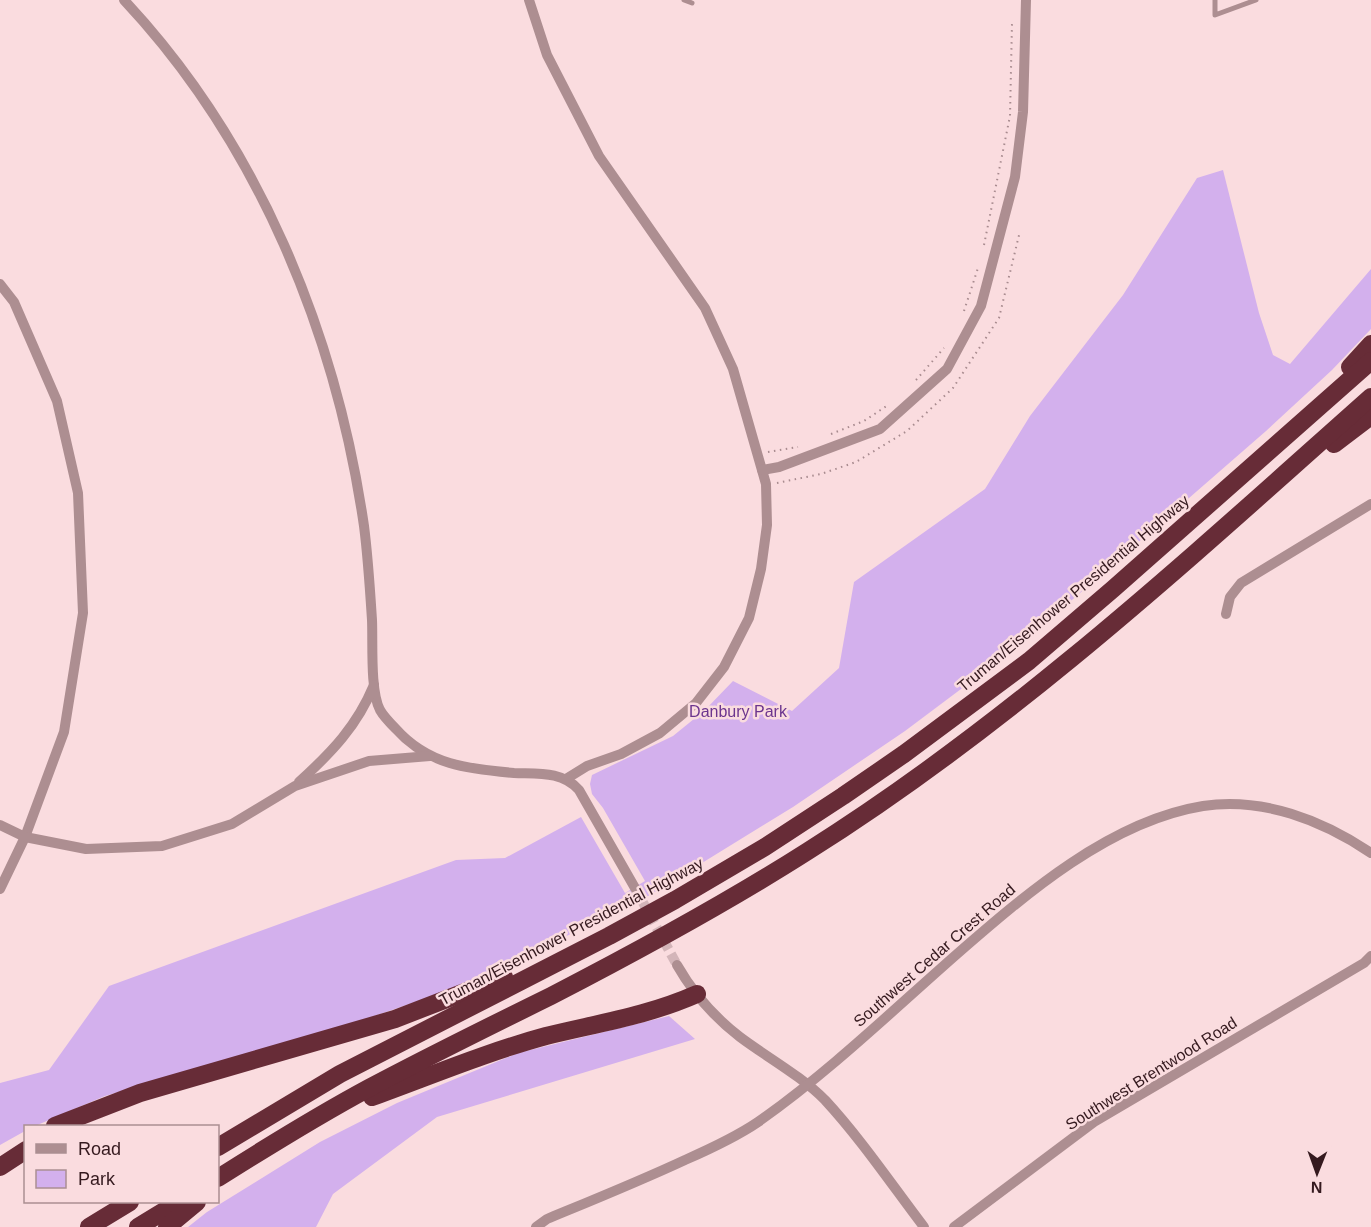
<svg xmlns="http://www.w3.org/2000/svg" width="1371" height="1227" viewBox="0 0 1371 1227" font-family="Arial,sans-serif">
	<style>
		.green { fill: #d3b0ed }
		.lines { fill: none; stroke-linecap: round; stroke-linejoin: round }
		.minor-tunnel { stroke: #d3b5b9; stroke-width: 10; stroke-dasharray: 10 5; stroke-linecap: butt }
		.path { stroke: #a88b8f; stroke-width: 2; stroke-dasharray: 1.5 4.5; stroke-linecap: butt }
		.service { stroke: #ad8e91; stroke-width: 5 }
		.minor { stroke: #ad8e91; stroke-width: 10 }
		.motorway { stroke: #672c37; stroke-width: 18 }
		.labels { text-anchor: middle; stroke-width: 5; stroke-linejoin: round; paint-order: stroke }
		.street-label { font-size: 16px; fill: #351a1f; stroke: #fadcdf }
		.park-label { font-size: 16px; fill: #6c358e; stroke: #fadcdf }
	</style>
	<rect width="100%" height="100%" fill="#fadcdf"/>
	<g class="green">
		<path d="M1223,170L1259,313L1273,355L1290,364L1371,269V329L1332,370L1266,431L1057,613L993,665L905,731L793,807L650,895L481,978L430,997L354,1023L105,1096L35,1126H26L25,1131L0,1145V1083L49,1070L109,986L456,860L505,858L581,817L625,893L645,881L603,808L592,794L590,784L592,775L673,736L705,710L733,681L792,711L839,668L854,582L985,489L1030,416L1123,295L1197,178Z"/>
		<path d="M669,1016L695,1039L437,1117L333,1194L316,1227H188L207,1212L320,1142L397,1103L518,1053Z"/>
	</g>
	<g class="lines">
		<path class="minor-tunnel" d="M635,888L677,965"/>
		<g class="path">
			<path d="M984,245L1010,116L1012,23"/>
			<path d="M964,311L978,268"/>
			<path d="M916,380L944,348"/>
			<path d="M831,434L864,421L888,405"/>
			<path d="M768,452L798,447"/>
			<path d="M777,483L821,474L856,462L907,431L953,388L999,318L1020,231"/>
		</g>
		<g class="service">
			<path d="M684,0L692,3"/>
			<path d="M1215,0V15L1256,0"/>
		</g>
		<g class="minor">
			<path d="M124,0C258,143 336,333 364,526C368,557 370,589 372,620C373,643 370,691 380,710C384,717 390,723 396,729C428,765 468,769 514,773C538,774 562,771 579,790L635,888"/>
			<path d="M529,0L547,55L599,156L705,308L733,369L766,484L767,525L761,569L749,618L724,667L696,703L660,733L621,754L587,766L566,779"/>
			<path d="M0,284L14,302L57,401L78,493L83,613L64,732L25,837L0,889"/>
			<path d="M762,470L779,467L880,429L947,369L981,306L1015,177L1023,112L1026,0"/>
			<path d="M1226,614L1230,597L1241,583L1371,504"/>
			<path d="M299,782C332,752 357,726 374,685"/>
			<path d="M0,825L25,837L86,849L162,846L232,824L295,786L369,761L430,756"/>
			<path d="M677,965C693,993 714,1017 740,1037C768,1058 800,1075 825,1100C861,1139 892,1185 924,1227"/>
			<path d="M536,1227L547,1219C593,1200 640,1181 685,1160C710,1149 736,1137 758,1122C829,1072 892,1011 957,954C1026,894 1110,821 1203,806C1263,797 1322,820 1371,853"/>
			<path d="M954,1227L1094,1122L1364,963L1371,956"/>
		</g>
		<g class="motorway">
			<path d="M1350,367L1371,344"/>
			<path d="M1334,444L1371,416"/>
			<path d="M372,1097C430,1076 487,1052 546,1036C599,1023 647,1016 697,994"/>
			<path d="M55,1126L140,1093L395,1019L504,977"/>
			<path d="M218,1147L340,1074L609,936L675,900L765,847L843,796L904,754L1029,661L1113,589L1371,361"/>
			<path d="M0,1167L26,1150"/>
			<path d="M218,1178C267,1147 317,1116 369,1088C429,1056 490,1026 551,996C638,951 725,904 808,851C1013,722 1191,557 1371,397"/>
			<path d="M89,1227L130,1202"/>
			<path d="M138,1227L179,1202"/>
			<path d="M167,1227L197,1202"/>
		</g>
	</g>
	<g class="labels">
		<g class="street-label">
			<text transform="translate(1073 593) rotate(-40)" y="6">Truman/Eisenhower Presidential Highway</text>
			<text transform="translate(571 931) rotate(-28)" y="6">Truman/Eisenhower Presidential Highway</text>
			<text transform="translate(934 955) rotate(-41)" y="6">Southwest Cedar Crest Road</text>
			<text transform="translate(1151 1073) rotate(-32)" y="6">Southwest Brentwood Road</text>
		</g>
		<g class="park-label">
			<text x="738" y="717">Danbury Park</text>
		</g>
	</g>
	<rect x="24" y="1125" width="195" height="78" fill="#fadcdf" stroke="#ab8e92" stroke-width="1.5"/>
	<rect x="36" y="1144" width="30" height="9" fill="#ad8e91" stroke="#ab8e92" stroke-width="1.5"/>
	<text x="78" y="1155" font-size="18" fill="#351a1f">Road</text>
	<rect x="36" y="1170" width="30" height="18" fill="#d3b0ed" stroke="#ab8e92" stroke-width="1.5"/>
	<text x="78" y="1185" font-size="18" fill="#351a1f">Park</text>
	<g transform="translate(1317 1173) rotate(181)" stroke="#fadcdf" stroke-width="4.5" paint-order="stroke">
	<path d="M0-4.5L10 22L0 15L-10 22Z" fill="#351a1f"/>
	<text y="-9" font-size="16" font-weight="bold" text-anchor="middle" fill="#351a1f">N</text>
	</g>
</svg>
